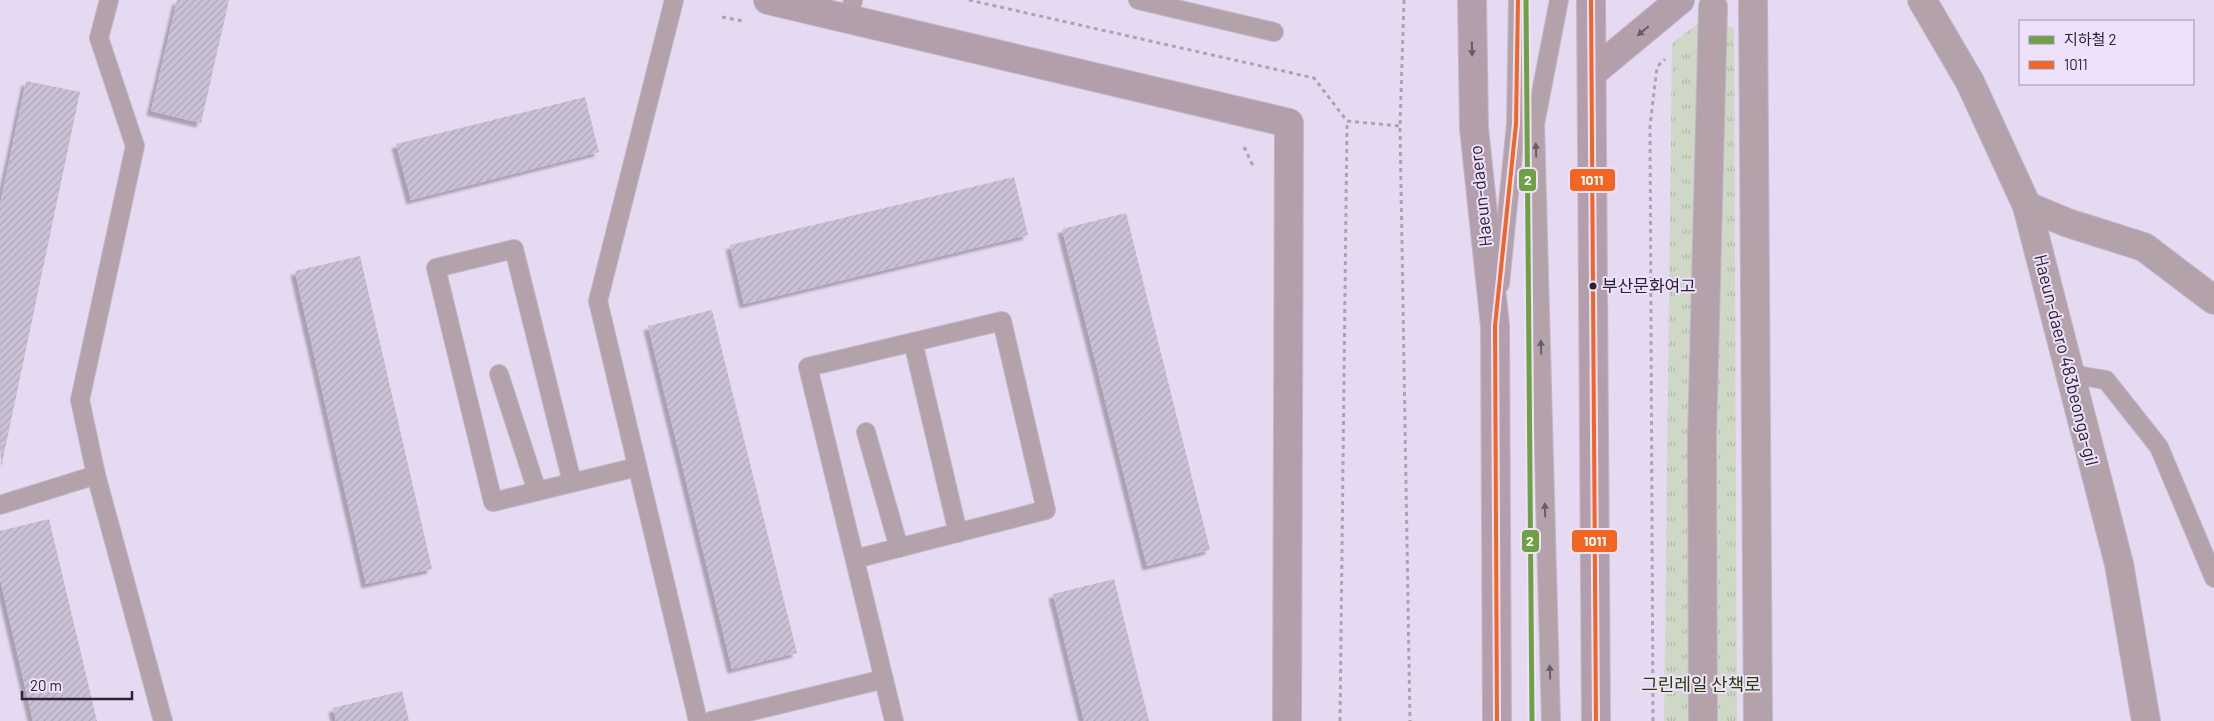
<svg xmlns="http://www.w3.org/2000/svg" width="2214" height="721" viewBox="0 0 2214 721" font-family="Barlow,'Noto Sans KR',sans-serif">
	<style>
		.park { fill: url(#park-tufts) }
		.building { fill: url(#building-hatch); filter: url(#shadow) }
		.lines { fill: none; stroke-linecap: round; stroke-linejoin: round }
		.lane-casing { stroke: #c1b7c9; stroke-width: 20 }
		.street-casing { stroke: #c1b7c9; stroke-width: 30 }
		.secondary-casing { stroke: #c1b7c9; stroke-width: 30 }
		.path { stroke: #b0a2ad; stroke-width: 3; stroke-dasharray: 4 4; stroke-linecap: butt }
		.lane { stroke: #b4a2ab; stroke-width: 18 }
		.street { stroke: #b4a2ab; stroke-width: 28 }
		.secondary { stroke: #b39fac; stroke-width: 28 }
		.bus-1-casing { stroke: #eee1fc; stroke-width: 8 }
		.bus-1 { stroke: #f26522; stroke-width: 4 }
		.metro-1-casing { stroke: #eee1fc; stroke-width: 9 }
		.metro-1 { stroke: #70a044; stroke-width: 5 }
		.oneway { fill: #685a69 }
		.oneway2 { fill: #695c69 }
		.bus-dot { fill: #2b2233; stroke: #eee1fc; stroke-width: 2 }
		.labels { text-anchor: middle; stroke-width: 4; stroke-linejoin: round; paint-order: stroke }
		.bus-label { font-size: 17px; fill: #2b2233; stroke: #eee1fc; text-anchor: start }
		.street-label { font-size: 18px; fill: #2b2233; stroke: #eee1fc }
		.park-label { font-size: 18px; fill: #293f04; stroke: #eee1fc }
		.line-badge { stroke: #eee1fc; stroke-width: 2 }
		.badge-label { font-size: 14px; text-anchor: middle; font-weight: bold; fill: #fff }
	</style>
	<defs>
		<pattern id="park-tufts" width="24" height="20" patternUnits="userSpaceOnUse" patternTransform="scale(1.25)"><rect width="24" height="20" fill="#cfd8c6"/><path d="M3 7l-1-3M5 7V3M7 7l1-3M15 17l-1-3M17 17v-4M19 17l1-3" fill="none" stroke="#b2b9ab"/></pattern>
		<pattern id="building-hatch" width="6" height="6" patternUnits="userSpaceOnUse" patternTransform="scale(1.25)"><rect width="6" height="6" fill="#cbc1d4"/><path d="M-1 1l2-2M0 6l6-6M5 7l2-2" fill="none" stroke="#aea6b6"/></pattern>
		<filter id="shadow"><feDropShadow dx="-4.5" dy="4.5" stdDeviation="1" flood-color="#0004"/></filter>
	</defs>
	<rect width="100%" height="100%" fill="#e6daf2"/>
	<path class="park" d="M1705,18L1734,28L1737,721H1664L1672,43Z"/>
	<g class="building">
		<path d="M177,0H229L201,123L151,111Z"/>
		<path d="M26,81L80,92L1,468L0,204Z"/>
		<path d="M585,97L599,152L411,200L396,144Z"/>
		<path d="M1014,177L1028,235L744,304L730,245Z"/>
		<path d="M1126,213L1210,550L1147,566L1062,229Z"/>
		<path d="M360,256L432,569L366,584L295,271Z"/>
		<path d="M712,310L797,653L732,669L648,326Z"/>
		<path d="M49,519L97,721H33L0,579V531Z"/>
		<path d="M1114,579L1149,721H1084L1053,594Z"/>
		<path d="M402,691L409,721H336L333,708Z"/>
	</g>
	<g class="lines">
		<g class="lane-casing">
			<g id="lane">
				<path d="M109,0L99,38L135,146L80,400L96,475L163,721"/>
				<path d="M674,0L598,301L698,721"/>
				<path d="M1138,0L1274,32"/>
				<path d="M849,19L853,0"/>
				<path d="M1500,284L1516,124L1518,0"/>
				<path d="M913,342L958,533"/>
				<path d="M499,374L537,491"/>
				<path d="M2070,374L2106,380L2159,447L2214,578"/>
				<path d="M866,432L899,548"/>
				<path d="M572,482L514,249L436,268L493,502L637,467"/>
				<path d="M0,505L96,475"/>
				<path d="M855,559L1046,510L1002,321L808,367L894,721"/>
				<path d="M711,721L884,679"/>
				<path d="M1551,721L1535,124L1559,0"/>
			</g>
		</g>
		<g class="street-casing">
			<g id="street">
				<path d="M1753,0L1758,721"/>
				<path d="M1922,0L1970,82L2027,206L2119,564L2146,721"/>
				<path d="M2027,206L2068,223L2144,247L2214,300"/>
				<path d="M1703,721L1702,437L1713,7"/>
			</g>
		</g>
		<g class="secondary-casing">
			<g id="secondary">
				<path d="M768,0L1289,123L1287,721"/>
				<path d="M1472,0L1474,128L1495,326L1497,721"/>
				<path d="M1591,0L1596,721"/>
				<path d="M1592,73L1680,0"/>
			</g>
		</g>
		<g class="path">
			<path d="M969,0L1314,78L1347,121L1400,126"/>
			<path d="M1404,0L1400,126L1410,721"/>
			<path d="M722,17L743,21"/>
			<path d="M1244,147L1254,168"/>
			<path d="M1340,721L1347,121"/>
			<path d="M1653,721L1650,126L1657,67L1665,59"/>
		</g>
		<use href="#lane" class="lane"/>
		<use href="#street" class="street"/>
		<use href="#secondary" class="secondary"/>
		<g class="bus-1-casing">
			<g id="bus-1">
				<path d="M1591,0L1596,721"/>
				<path d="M1497,721L1495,326L1516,124L1518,0"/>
			</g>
		</g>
		<use href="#bus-1" class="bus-1"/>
		<g class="metro-1-casing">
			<path id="metro-1" d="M1526,0L1532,721"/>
		</g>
		<use href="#metro-1" class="metro-1"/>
	</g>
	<defs><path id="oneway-solid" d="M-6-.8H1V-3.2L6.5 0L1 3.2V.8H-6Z" transform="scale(1.25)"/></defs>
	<g class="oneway">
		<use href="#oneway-solid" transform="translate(1643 31) rotate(140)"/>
		<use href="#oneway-solid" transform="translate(1472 49) rotate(89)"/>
	</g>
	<g class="oneway2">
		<use href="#oneway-solid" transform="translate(1536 150) rotate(-92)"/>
		<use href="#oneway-solid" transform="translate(1541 347) rotate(-92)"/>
		<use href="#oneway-solid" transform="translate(1545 510) rotate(-92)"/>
		<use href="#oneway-solid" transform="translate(1550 672) rotate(-92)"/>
	</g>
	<circle class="bus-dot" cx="1593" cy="286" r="4.5"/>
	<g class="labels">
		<g class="bus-label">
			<text x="1602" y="292">부산문화여고</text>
		</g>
		<g class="street-label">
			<text transform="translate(1481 196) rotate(-96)" y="6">Haeun-daero</text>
			<text transform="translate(2066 360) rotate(76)" y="6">Haeun-daero 483beonga-gil</text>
		</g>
		<g class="park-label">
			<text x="1701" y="691">그린레일 산책로</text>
		</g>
	</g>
	<g class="line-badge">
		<rect x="1518" y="168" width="19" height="24" rx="5" fill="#70a044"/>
		<rect x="1569" y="168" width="47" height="24" rx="5" fill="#f26522"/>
		<rect x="1521" y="529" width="19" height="24" rx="5" fill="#70a044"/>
		<rect x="1571" y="529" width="47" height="24" rx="5" fill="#f26522"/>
	</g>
	<g class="badge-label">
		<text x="1528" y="185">2</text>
		<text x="1592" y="185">1011</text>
		<text x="1530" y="546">2</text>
		<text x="1595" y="546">1011</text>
	</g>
	<rect x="2019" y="20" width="175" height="65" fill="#eee1fc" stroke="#a095ac"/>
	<rect x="2029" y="36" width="25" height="8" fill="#70a044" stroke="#a095ac"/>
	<text x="2064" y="45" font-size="15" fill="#2b2233">지하철 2</text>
	<rect x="2029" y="61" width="25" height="8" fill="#f26522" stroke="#a095ac"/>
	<text x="2064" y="70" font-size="15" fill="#2b2233">1011</text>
	<path d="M22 691v8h110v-8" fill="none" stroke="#2b2233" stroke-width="2.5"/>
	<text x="30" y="691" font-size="15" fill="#2b2233" stroke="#eee1fc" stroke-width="4" paint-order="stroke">20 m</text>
</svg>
